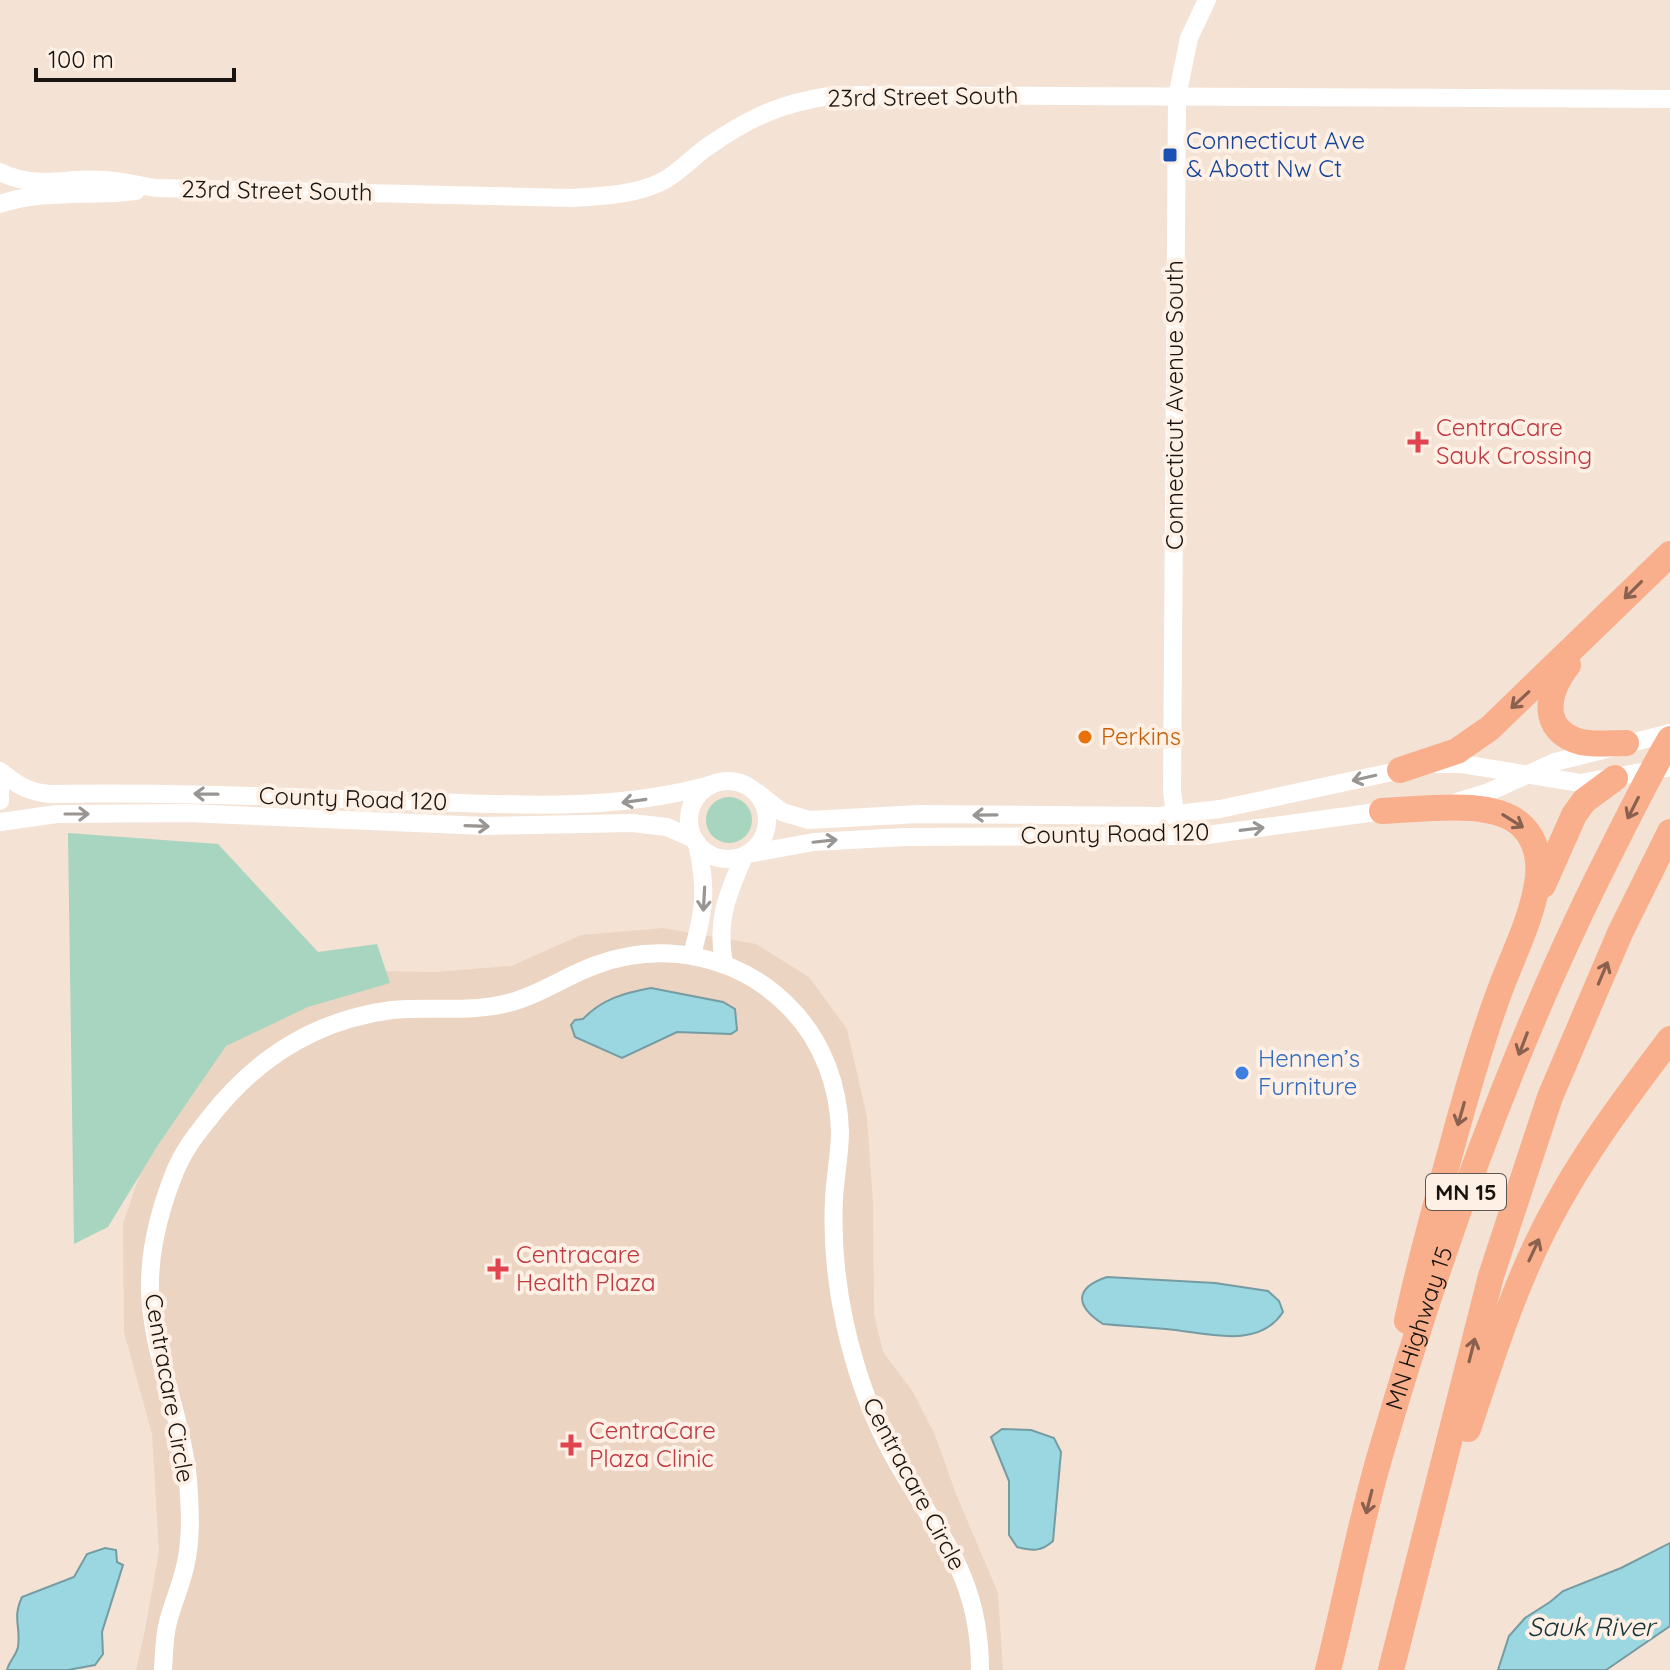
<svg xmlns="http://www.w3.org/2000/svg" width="1670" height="1670" viewBox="0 0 1670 1670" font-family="Quicksand,sans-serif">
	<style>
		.built { fill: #ecd4c2 }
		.green { fill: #a7d5bf }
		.water { fill: #9bd7e1; stroke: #749ca2; stroke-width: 2 }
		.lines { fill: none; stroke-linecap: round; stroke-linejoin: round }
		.minor { stroke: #fff; stroke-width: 18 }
		.highway { stroke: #f9ae8c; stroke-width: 26 }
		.oneway { stroke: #8a614e }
		.oneway2 { stroke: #989593 }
		.transit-dot { fill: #1a4fb4; stroke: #fef0e5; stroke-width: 3 }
		.health-dot { fill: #e0444e; stroke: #fef0e5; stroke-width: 3 }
		.food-dot { fill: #e8710a; stroke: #fef0e5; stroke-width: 3 }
		.shop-dot { fill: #3f7fe0; stroke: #fef0e5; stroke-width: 3 }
		.labels { text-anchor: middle; stroke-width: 8; stroke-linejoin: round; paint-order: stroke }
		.shield { fill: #fef0e5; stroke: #5e5650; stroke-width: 2 }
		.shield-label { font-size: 22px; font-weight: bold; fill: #1a1410 }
		.street-label { font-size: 24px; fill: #1a1410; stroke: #fef0e5 }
		.transit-label { font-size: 24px; fill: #164399; stroke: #fef0e5; text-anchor: start }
		.health-label { font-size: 24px; fill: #be3a42; stroke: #fef0e5; text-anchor: start }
		.food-label { font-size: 24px; fill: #c56008; stroke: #fef0e5; text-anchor: start }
		.shop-label { font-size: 24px; fill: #366cbe; stroke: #fef0e5; text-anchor: start }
		.water-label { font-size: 26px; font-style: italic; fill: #143237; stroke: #fef0e5 }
	</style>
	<rect width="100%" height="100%" fill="#f4e2d4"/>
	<path class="built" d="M663,928L756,944L809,977L847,1029L867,1117L873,1204L874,1314L883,1352L913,1392L935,1435L956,1494L998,1593L1003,1670H136L145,1630L159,1551L152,1434L124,1332L123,1224L155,1129L218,1033L375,971L434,972L511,966L581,935Z"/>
	<g class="green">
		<circle cx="729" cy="820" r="23"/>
		<path d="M68,833L218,844L318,952L377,944L390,983L308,1007L226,1046L158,1145L108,1227L74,1244Z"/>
	</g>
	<g class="water">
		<path d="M651,988L723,1002L735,1009L737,1030L731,1034L677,1032L622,1058L575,1037L571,1025L575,1020L583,1019C602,999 624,993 651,988Z"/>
		<path d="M1107,1277L1215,1283L1268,1291L1279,1301L1283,1312C1258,1351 1203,1332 1166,1329C1145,1327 1124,1326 1103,1324C1075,1306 1074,1288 1107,1277Z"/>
		<path d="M1002,1429L1031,1430L1054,1438L1061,1452L1053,1541C1041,1552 1032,1551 1017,1547L1009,1535V1481L991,1437Z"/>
		<path d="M1670,1543V1626L1606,1670H1498L1509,1636L1525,1618L1550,1602L1563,1591L1621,1568Z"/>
		<path d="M105,1548L116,1550L117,1562L123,1565L102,1632L103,1654L95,1665L68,1670H7C9,1661 16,1656 18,1647C21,1625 12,1619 22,1597L74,1577L87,1554Z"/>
	</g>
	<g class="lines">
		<g class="minor">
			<path d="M0,172C37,190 66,177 105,180C121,181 138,185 155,188L573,198C603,196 636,195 663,181C679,172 692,158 707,147C752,116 781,103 835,95L1670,99"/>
			<path d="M0,204C45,189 90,197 136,191"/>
			<path d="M1436,764H1462L1580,783L1670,767"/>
			<path d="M0,771C17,785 28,792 50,794C168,792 285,797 402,801C505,804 610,813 710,785"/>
			<circle cx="728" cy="820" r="39"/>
			<path d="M0,782V801"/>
			<path d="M758,793L782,812L809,820L919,814L1160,816L1220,809L1411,768"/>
			<path d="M1456,802L1489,792L1555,762L1670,733"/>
			<path d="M1175,815L1172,790L1177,97L1189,38L1207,0"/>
			<path d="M0,822L57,814L187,813L484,826L632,823L667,827L694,839"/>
			<path d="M748,854L814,842L905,837L1200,836L1391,810"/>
			<path d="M692,954C705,909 707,889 697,843"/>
			<path d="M724,964C716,919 727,896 744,856"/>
			<path d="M163,1670C164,1654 164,1637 168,1622C173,1603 181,1585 185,1567C192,1539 190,1508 188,1480C182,1416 152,1355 150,1291C149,1249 160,1208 176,1169C184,1150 195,1136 207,1121C254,1059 314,1020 392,1010C430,1006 470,1013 508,1003C540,995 565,976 596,965C664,940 741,956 791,1009C823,1042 839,1087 840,1132C840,1154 835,1177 834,1199C832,1241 836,1283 845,1324C854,1365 867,1404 886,1442C929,1526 980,1566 980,1670"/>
		</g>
		<g class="highway">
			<path d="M1568,665C1547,692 1538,730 1581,742C1595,745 1611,743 1626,743"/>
			<path d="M1400,770L1457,751L1490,728L1670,554"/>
			<path d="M1382,811C1419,810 1495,797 1523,827C1536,840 1540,860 1538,878C1532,922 1509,962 1495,1004C1476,1057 1461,1113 1446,1168C1432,1219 1418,1269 1407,1321"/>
			<path d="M1543,885L1574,815L1584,801L1615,778"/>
			<path d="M1468,1429C1494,1351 1518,1273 1559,1201C1591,1143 1631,1091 1670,1039"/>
			<path id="s1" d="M1328,1670C1346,1598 1360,1523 1381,1452C1438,1256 1507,1062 1597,879C1621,832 1643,785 1670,739"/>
			<path d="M1391,1670L1491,1276L1550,1097L1620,933L1670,832"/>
		</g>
	</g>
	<defs><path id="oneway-shaft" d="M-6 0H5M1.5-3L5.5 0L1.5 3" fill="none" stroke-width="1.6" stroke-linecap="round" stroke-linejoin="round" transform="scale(2)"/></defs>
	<g class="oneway">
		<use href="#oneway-shaft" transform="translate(1633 590) rotate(135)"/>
		<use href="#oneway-shaft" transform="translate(1520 700) rotate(137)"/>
		<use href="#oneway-shaft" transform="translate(1633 808) rotate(117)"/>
		<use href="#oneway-shaft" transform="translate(1513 821) rotate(32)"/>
		<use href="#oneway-shaft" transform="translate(1603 973) rotate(-67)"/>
		<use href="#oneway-shaft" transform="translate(1523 1044) rotate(111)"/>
		<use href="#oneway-shaft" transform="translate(1461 1114) rotate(106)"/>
		<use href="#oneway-shaft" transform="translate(1534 1250) rotate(-65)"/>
		<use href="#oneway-shaft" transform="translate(1472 1350) rotate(-76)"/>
		<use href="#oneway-shaft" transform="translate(1369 1502) rotate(104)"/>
	</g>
	<g class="oneway2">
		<use href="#oneway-shaft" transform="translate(1364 778) rotate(167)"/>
		<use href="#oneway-shaft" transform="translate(206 794) rotate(-179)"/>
		<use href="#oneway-shaft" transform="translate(634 801) rotate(172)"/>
		<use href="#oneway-shaft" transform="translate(77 814)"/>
		<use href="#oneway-shaft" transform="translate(985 815) rotate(179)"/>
		<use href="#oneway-shaft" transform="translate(477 826) rotate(2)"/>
		<use href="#oneway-shaft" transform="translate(1252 829) rotate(-7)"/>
		<use href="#oneway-shaft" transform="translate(825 841) rotate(-6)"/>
		<use href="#oneway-shaft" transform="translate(704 899) rotate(93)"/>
	</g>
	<rect class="transit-dot" x="1162" y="147" width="16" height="16" rx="4"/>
	<g class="health-dot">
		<path d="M1414 430h8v8h8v8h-8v8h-8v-8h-8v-8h8z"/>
		<path d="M494 1257h8v8h8v8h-8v8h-8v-8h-8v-8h8z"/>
		<path d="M567 1433h8v8h8v8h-8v8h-8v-8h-8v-8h8z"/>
	</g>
	<circle class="food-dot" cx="1085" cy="737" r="8"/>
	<circle class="shop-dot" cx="1242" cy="1073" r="8"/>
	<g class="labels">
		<rect class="shield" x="1426" y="1174" width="80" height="36" rx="6"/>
		<g class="shield-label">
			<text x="1466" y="1200">MN 15</text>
		</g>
		<g class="street-label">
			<text transform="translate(923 97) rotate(-1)" y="8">23rd Street South</text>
			<text transform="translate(277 191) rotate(1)" y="8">23rd Street South</text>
			<text transform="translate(1175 405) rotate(-90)" y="8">Connecticut Avenue South</text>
			<text transform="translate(353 799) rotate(2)" y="8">County Road 120</text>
			<text transform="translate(1115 834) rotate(-1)" y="8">County Road 120</text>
			<text dy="8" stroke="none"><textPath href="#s1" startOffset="354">MN Highway 15</textPath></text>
			<text transform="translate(169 1388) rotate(80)" y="8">Centracare Circle</text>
			<text transform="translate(914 1484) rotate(62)" y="8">Centracare Circle</text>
		</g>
		<g class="transit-label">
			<text x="1186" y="149">Connecticut Ave<tspan x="1186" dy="28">&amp; Abott Nw Ct</tspan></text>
		</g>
		<g class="health-label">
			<text x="1436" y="436">CentraCare<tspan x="1436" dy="28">Sauk Crossing</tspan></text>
			<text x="516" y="1263">Centracare<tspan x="516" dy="28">Health Plaza</tspan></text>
			<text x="589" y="1439">CentraCare<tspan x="589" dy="28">Plaza Clinic</tspan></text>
		</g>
		<g class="food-label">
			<text x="1101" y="745">Perkins</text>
		</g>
		<g class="shop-label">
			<text x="1258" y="1067">Hennen’s<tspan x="1258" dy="28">Furniture</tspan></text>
		</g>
		<g class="water-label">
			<text x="1591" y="1636">Sauk River</text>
		</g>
	</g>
	<path d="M36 68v12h198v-12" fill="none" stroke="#1a1410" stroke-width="4"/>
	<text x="48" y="68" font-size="24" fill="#1a1410" stroke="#fef0e5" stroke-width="6" paint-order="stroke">100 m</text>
</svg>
